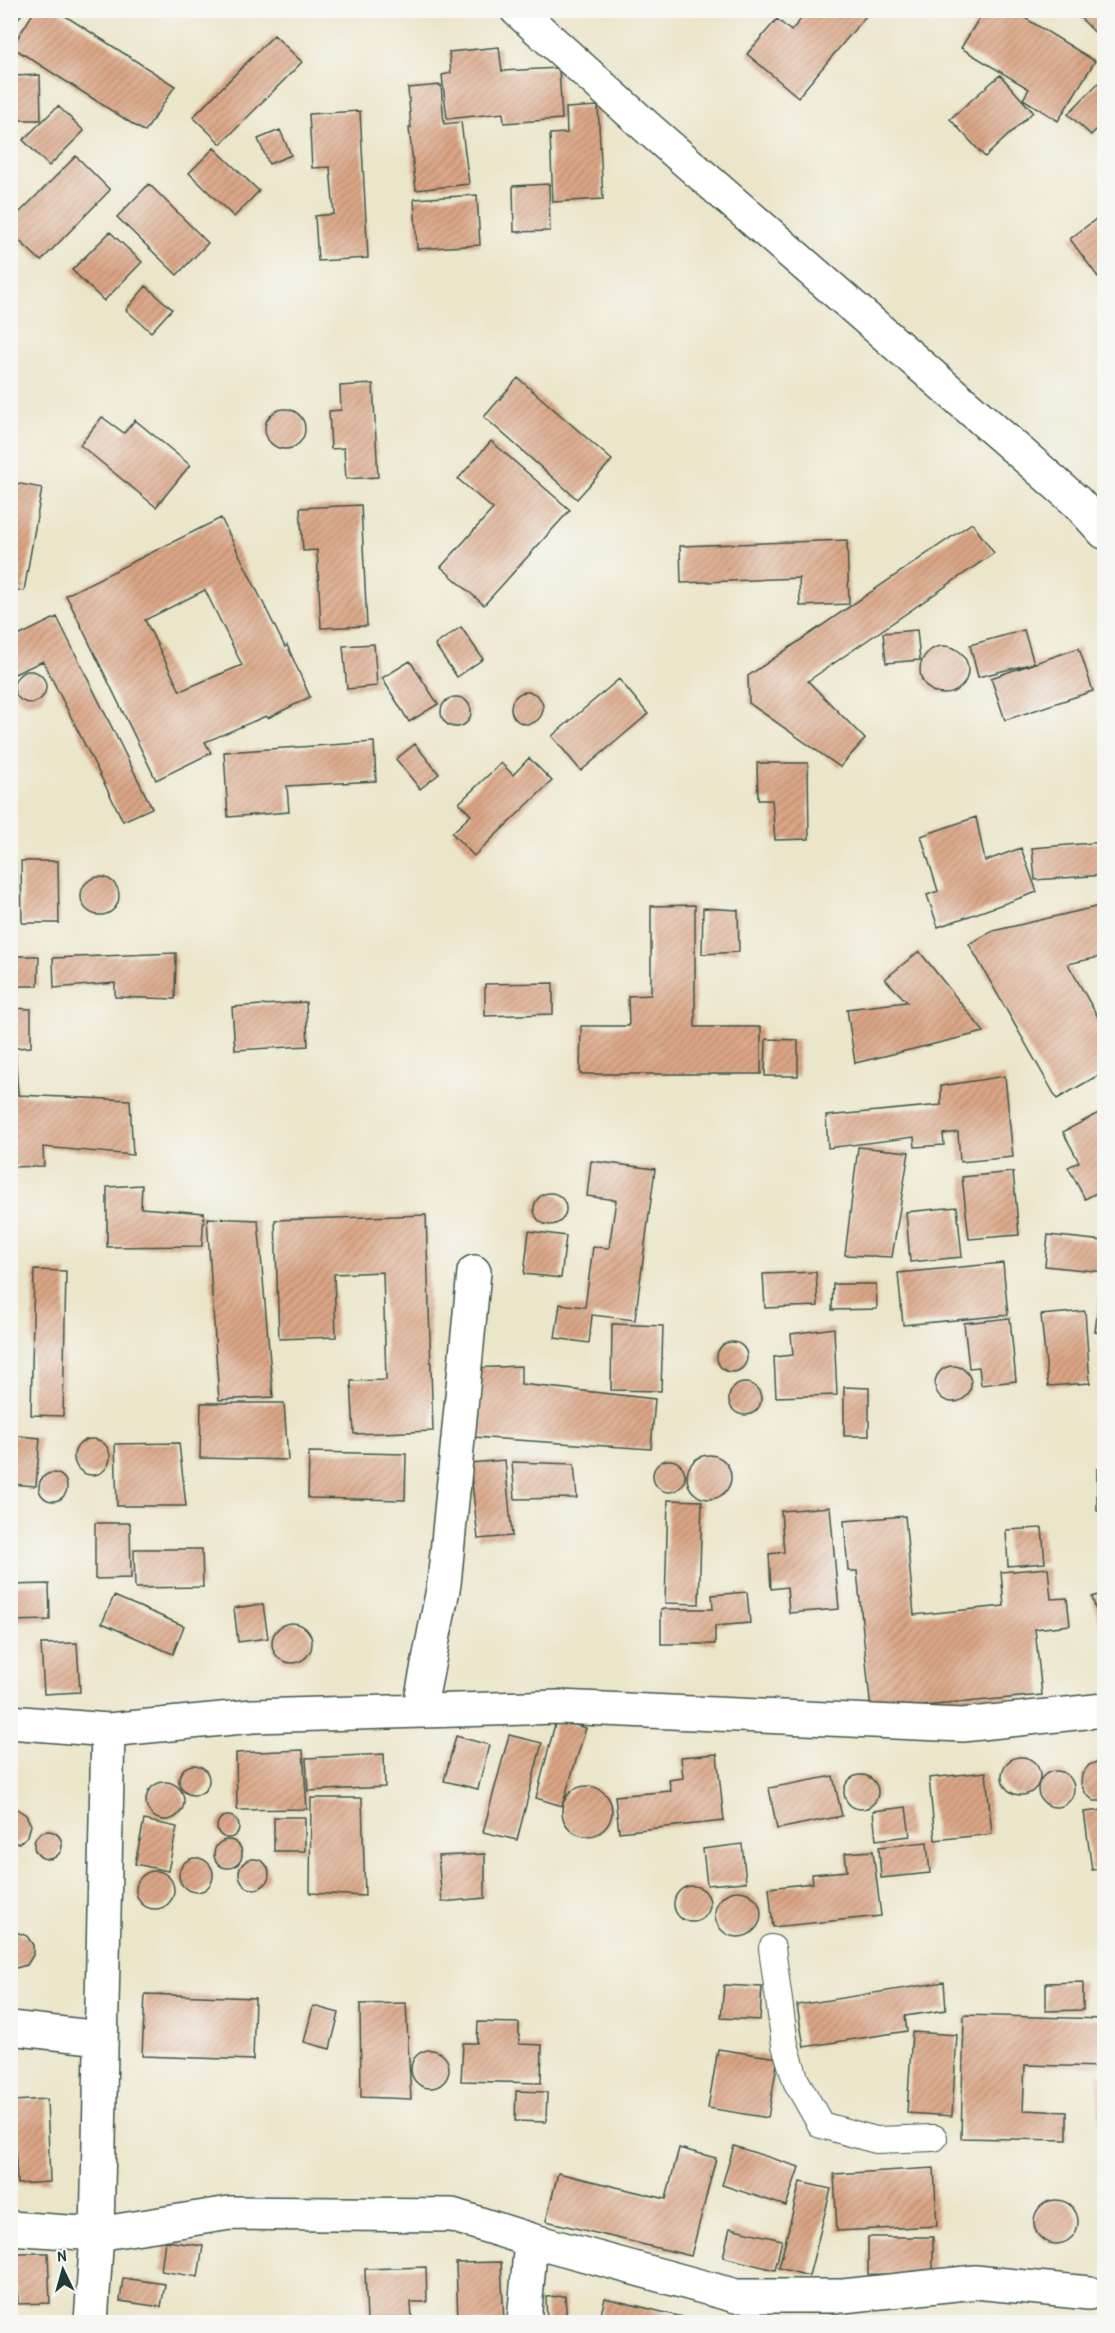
<svg xmlns="http://www.w3.org/2000/svg" width="1115" height="2333" font-family="'Patrick Hand',sans-serif">
<style>
.building{fill:url(#building-hatch);fill-rule:evenodd}
.lines{fill:none;stroke-linecap:round;stroke-linejoin:round}
.service-casing{stroke:#3e564a;stroke-width:28}
.minor-casing{stroke:#3e564a;stroke-width:36}
.service{stroke:#fff;stroke-width:26}
.minor{stroke:#fff;stroke-width:33}
</style>
<defs>
<pattern id="building-hatch" width="6" height="6" patternUnits="userSpaceOnUse" patternTransform="scale(1.5)"><rect width="6" height="6" fill="#dba685"/><path d="M-1 1l2-2M0 6l6-6M5 7l2-2" fill="none" stroke="#b1886e"/></pattern>
</defs>
<rect width="100%" height="100%" fill="#f6f6f2"/>
<filter id="ink" filterUnits="userSpaceOnUse"><feTurbulence type="fractalNoise" baseFrequency=".0167" numOctaves="2"/><feDisplacementMap in="SourceGraphic" scale="12" xChannelSelector="R" yChannelSelector="G"/><feConvolveMatrix kernelMatrix="1 2 1 2 8 2 1 2 1" color-interpolation-filters="sRGB"/></filter>
<filter id="wash" filterUnits="userSpaceOnUse"><feTurbulence type="fractalNoise" baseFrequency=".008" numOctaves="4" result="noise"/><feDisplacementMap in="SourceGraphic" scale="24" xChannelSelector="R" yChannelSelector="G"/><feGaussianBlur stdDeviation="1.35" result="paint"/><feColorMatrix in="noise" values="0 0 0 0 0 0 0 0 0 0 0 0 0 0 0 0 0 1.4 0 .05"/><feComposite in="paint" operator="in"/></filter>
<g filter="url(#wash)">
<rect width="100%" height="100%" fill="#ebe5c9"/>
<g id="blocks">
<!-- building -->
<path class="building" d="M 10,10 L 25,10 L 10,28 Z
M 35,10 L 56,10 L 175,86 L 145,132 L 12,47 Z
M 809,10 L 871,10 L 798,97 L 747,54 L 777,19 L 791,31 Z
M 984,10 L 1012,10 L 1095,61 L 1058,121 L 1023,99 L 1029,89 L 961,48 Z
M 1073,10 L 1104,10 L 1104,42 Z
M 274,35 L 302,62 L 221,144 L 193,117 Z
M 499,47 L 502,71 L 559,68 L 562,119 L 504,123 L 503,113 L 447,119 L 442,75 L 451,73 L 449,52 Z
M 40,75 L 41,120 L 10,120 L 10,76 Z
M 1000,75 L 1033,112 L 985,157 L 950,119 Z
M 1104,77 L 1104,122 L 1091,135 L 1068,114 Z
M 441,85 L 444,124 L 461,122 L 469,184 L 416,190 L 409,128 L 411,128 L 408,88 Z
M 58,106 L 84,131 L 49,166 L 23,140 Z
M 598,106 L 603,199 L 553,202 L 550,134 L 567,133 L 566,108 Z
M 360,111 L 368,258 L 318,261 L 315,216 L 334,214 L 330,167 L 312,168 L 309,114 Z
M 280,130 L 291,155 L 269,164 L 258,139 Z
M 214,148 L 259,191 L 234,217 L 189,173 Z
M 76,156 L 110,190 L 41,261 L 10,232 L 10,222 Z
M 149,184 L 208,243 L 177,275 L 117,217 Z
M 549,184 L 550,231 L 514,232 L 513,186 Z
M 477,195 L 480,245 L 417,249 L 414,199 Z
M 1104,213 L 1104,272 L 1098,277 L 1070,239 Z
M 110,232 L 142,262 L 104,301 L 72,270 Z
M 146,286 L 172,309 L 151,332 L 126,310 Z
M 518,378 L 612,460 L 577,499 L 484,417 Z
M 373,384 L 378,477 L 346,479 L 344,448 L 331,449 L 329,411 L 341,410 L 340,386 Z
M265 429a20 20 0 1 1 40 0a20 20 0 1 1-40 0Z
M 102,417 L 124,433 L 135,420 L 190,465 L 156,507 L 80,445 Z
M 491,441 L 570,510 L 484,605 L 441,567 L 493,509 L 458,479 Z
M 10,482 L 42,488 L 24,591 L 10,589 Z
M 361,505 L 367,626 L 321,628 L 317,550 L 303,551 L 300,508 Z
M 221,518 L 285,647 L 287,645 L 310,697 L 268,718 L 266,716 L 205,742 L 211,753 L 156,780 L 66,595 ZM 205,590 L 242,665 L 180,691 L 145,620 Z
M 972,523 L 994,553 L 808,681 L 865,739 L 840,767 L 749,703 L 748,676 Z
M 847,540 L 849,604 L 800,606 L 799,578 L 681,583 L 680,546 Z
M 57,617 L 152,808 L 123,821 L 43,661 L 10,676 L 10,640 Z
M 461,627 L 483,659 L 457,677 L 435,645 Z
M 917,630 L 920,660 L 886,663 L 883,633 Z
M 1024,630 L 1034,663 L 978,677 L 970,645 Z
M 374,644 L 377,686 L 347,689 L 343,646 Z
M920 670a24 24 0 1 1 48 0a24 24 0 1 1-48 0Z
M 1079,648 L 1093,691 L 1005,720 L 991,678 Z
M 410,661 L 438,704 L 409,722 L 382,678 Z
M14 687a16 16 0 1 1 32 0a16 16 0 1 1-32 0Z
M 619,679 L 648,714 L 581,771 L 552,736 Z
M511 708a16 16 0 1 1 32 0a16 16 0 1 1-32 0Z
M441 712a15 15 0 1 1 30 0a15 15 0 1 1-30 0Z
M 374,742 L 376,781 L 287,786 L 289,812 L 228,817 L 224,752 Z
M 415,744 L 439,774 L 420,789 L 396,759 Z
M 529,758 L 552,781 L 474,856 L 452,833 L 471,815 L 459,803 L 501,763 L 513,775 Z
M 757,763 L 808,763 L 809,839 L 775,840 L 772,800 L 758,800 Z
M 976,817 L 985,861 L 1021,848 L 1037,892 L 938,927 L 927,895 L 938,891 L 921,836 Z
M 1104,842 L 1104,875 L 1035,880 L 1032,848 Z
M 21,861 L 58,861 L 59,923 L 22,923 Z
M 10,863 L 15,864 L 12,913 L 10,913 Z
M81 896a19 19 0 1 1 38 0a19 19 0 1 1-38 0Z
M 695,905 L 695,1027 L 761,1027 L 761,1074 L 580,1074 L 581,1026 L 629,1026 L 628,996 L 651,995 L 651,906 Z
M 1104,905 L 1104,956 L 1068,964 L 1103,1026 L 1104,1025 L 1104,1072 L 1057,1099 L 969,944 L 993,931 Z
M 703,908 L 738,910 L 739,952 L 702,954 Z
M 919,951 L 984,1032 L 855,1063 L 847,1009 L 907,1002 L 885,979 Z
M 176,953 L 175,999 L 115,997 L 115,983 L 54,988 L 53,958 Z
M 10,956 L 39,956 L 38,986 L 10,986 Z
M 553,983 L 553,1014 L 485,1016 L 485,984 Z
M 306,1002 L 308,1046 L 235,1050 L 232,1007 Z
M 10,1008 L 31,1009 L 31,1047 L 15,1048 L 18,1095 L 130,1100 L 133,1155 L 43,1147 L 44,1166 L 10,1167 Z
M 766,1039 L 798,1040 L 798,1076 L 765,1076 Z
M 1005,1076 L 1013,1157 L 960,1162 L 958,1132 L 943,1134 L 944,1145 L 915,1147 L 914,1137 L 828,1148 L 826,1116 L 941,1105 L 941,1086 Z
M 1104,1110 L 1104,1189 L 1085,1199 L 1068,1167 L 1079,1162 L 1063,1132 Z
M 858,1147 L 909,1152 L 892,1257 L 845,1255 Z
M 591,1161 L 655,1169 L 635,1320 L 592,1315 L 589,1343 L 555,1338 L 560,1304 L 585,1307 L 593,1247 L 609,1248 L 616,1200 L 587,1196 Z
M 1013,1172 L 1019,1235 L 969,1239 L 962,1177 Z
M 142,1185 L 141,1208 L 204,1213 L 202,1246 L 107,1247 L 107,1187 Z
M534 1209a16 16 0 1 1 32 0a16 16 0 1 1-32 0Z
M 957,1207 L 962,1257 L 910,1262 L 906,1212 Z
M 426,1215 L 433,1431 L 354,1434 L 351,1381 L 386,1380 L 383,1272 L 334,1274 L 336,1337 L 279,1339 L 275,1220 Z
M 207,1218 L 258,1220 L 273,1397 L 219,1400 Z
M 529,1231 L 566,1236 L 561,1278 L 524,1274 Z
M 1048,1235 L 1104,1241 L 1104,1272 L 1045,1266 Z
M 1003,1263 L 1008,1315 L 903,1325 L 898,1273 Z
M 34,1270 L 66,1271 L 63,1416 L 31,1415 Z
M 816,1272 L 818,1306 L 765,1308 L 763,1274 Z
M 1102,1274 L 1104,1275 L 1104,1333 L 1095,1332 Z
M 833,1284 L 876,1284 L 877,1309 L 832,1310 Z
M 1085,1311 L 1090,1383 L 1048,1386 L 1041,1315 Z
M 1010,1318 L 1016,1381 L 981,1385 L 979,1367 L 969,1368 L 964,1323 Z
M 612,1324 L 663,1326 L 661,1391 L 611,1390 Z
M 834,1328 L 837,1395 L 776,1397 L 774,1357 L 793,1355 L 791,1334 Z
M717 1357a15 15 0 1 1 30 0a15 15 0 1 1-30 0Z
M 521,1366 L 521,1384 L 655,1399 L 651,1449 L 473,1437 L 471,1368 Z
M935 1384a18 18 0 1 1 36 0a18 18 0 1 1-36 0Z
M729 1399a16 16 0 1 1 32 0a16 16 0 1 1-32 0Z
M 844,1387 L 869,1388 L 869,1436 L 844,1436 Z
M 201,1403 L 284,1403 L 288,1460 L 200,1458 Z
M 10,1435 L 40,1438 L 36,1486 L 10,1484 Z
M74 1457a18 18 0 1 1 36 0a18 18 0 1 1-36 0Z
M 179,1443 L 186,1506 L 117,1506 L 115,1444 Z
M 309,1452 L 406,1454 L 405,1500 L 308,1498 Z
M687 1477a22 22 0 1 1 44 0a22 22 0 1 1-44 0Z
M653 1476a16 16 0 1 1 32 0a16 16 0 1 1-32 0Z
M 505,1460 L 512,1536 L 478,1539 L 470,1463 Z
M 512,1462 L 574,1464 L 577,1498 L 515,1499 Z
M 1097,1469 L 1104,1469 L 1104,1511 L 1097,1511 Z
M39 1487a14 14 0 1 1 28 0a14 14 0 1 1-28 0Z
M 668,1500 L 702,1501 L 699,1604 L 665,1603 Z
M 830,1507 L 839,1609 L 789,1613 L 787,1587 L 771,1589 L 769,1554 L 784,1552 L 781,1511 Z
M 905,1516 L 914,1615 L 1004,1606 L 1001,1572 L 1048,1568 L 1051,1599 L 1067,1598 L 1070,1625 L 1035,1629 L 1042,1695 L 871,1711 L 857,1571 L 848,1571 L 844,1521 Z
M 95,1523 L 130,1523 L 131,1578 L 95,1579 Z
M 1042,1528 L 1045,1563 L 1008,1566 L 1006,1530 Z
M 134,1549 L 202,1549 L 203,1587 L 135,1588 Z
M 49,1584 L 50,1620 L 10,1621 L 10,1585 Z
M 747,1592 L 750,1623 L 715,1626 L 715,1644 L 661,1644 L 661,1609 L 713,1609 L 712,1595 Z
M 1104,1593 L 1104,1639 L 1092,1597 Z
M 114,1596 L 184,1626 L 173,1654 L 102,1623 Z
M 263,1604 L 268,1638 L 238,1642 L 234,1608 Z
M272 1643a20 20 0 1 1 40 0a20 20 0 1 1-40 0Z
M 77,1643 L 80,1692 L 44,1694 L 41,1644 Z
M 556,1720 L 586,1728 L 562,1806 L 536,1798 Z
M 509,1735 L 542,1743 L 517,1840 L 483,1832 Z
M 456,1736 L 489,1745 L 478,1789 L 444,1781 Z
M 303,1750 L 307,1809 L 237,1810 L 236,1753 Z
M 384,1754 L 385,1787 L 308,1791 L 306,1758 Z
M 717,1754 L 724,1821 L 619,1832 L 615,1796 L 671,1791 L 669,1780 L 683,1778 L 681,1757 Z
M1002 1776a19 19 0 1 1 38 0a19 19 0 1 1-38 0Z
M 1099,1761 L 1104,1762 L 1104,1801 L 1094,1801 L 1086,1794 L 1081,1784 L 1082,1774 L 1089,1765 Z
M179 1780a15 15 0 1 1 30 0a15 15 0 1 1-30 0Z
M1038 1789a18 18 0 1 1 36 0a18 18 0 1 1-36 0Z
M 986,1772 L 992,1834 L 935,1840 L 929,1778 Z
M844 1792a17 17 0 1 1 34 0a17 17 0 1 1-34 0Z
M 833,1776 L 842,1816 L 777,1829 L 769,1788 Z
M146 1801a19 19 0 1 1 38 0a19 19 0 1 1-38 0Z
M562 1811a25 25 0 1 1 50 0a25 25 0 1 1-50 0Z
M 311,1798 L 362,1798 L 365,1896 L 310,1893 Z
M 906,1807 L 910,1836 L 876,1840 L 873,1811 Z
M 17,1809 L 26,1815 L 31,1825 L 28,1836 L 19,1843 L 10,1843 L 10,1810 Z
M 1104,1810 L 1104,1868 L 1092,1870 L 1084,1812 Z
M217 1827a11 11 0 1 1 22 0a11 11 0 1 1-22 0Z
M 274,1817 L 305,1817 L 305,1851 L 274,1851 Z
M 144,1820 L 177,1827 L 168,1871 L 135,1864 Z
M34 1845a14 14 0 1 1 28 0a14 14 0 1 1-28 0Z
M214 1854a14 14 0 1 1 28 0a14 14 0 1 1-28 0Z
M 927,1842 L 930,1873 L 881,1878 L 879,1847 Z
M 742,1844 L 746,1882 L 707,1885 L 703,1849 Z
M 873,1851 L 881,1916 L 773,1927 L 769,1888 L 813,1883 L 812,1874 L 847,1871 L 845,1853 Z
M 485,1854 L 485,1898 L 442,1902 L 438,1856 Z
M179 1875a17 17 0 1 1 34 0a17 17 0 1 1-34 0Z
M239 1874a15 15 0 1 1 30 0a15 15 0 1 1-30 0Z
M136 1890a19 19 0 1 1 38 0a19 19 0 1 1-38 0Z
M674 1904a18 18 0 1 1 36 0a18 18 0 1 1-36 0Z
M715 1914a23 23 0 1 1 46 0a23 23 0 1 1-46 0Z
M 16,1932 L 27,1936 L 33,1945 L 33,1955 L 27,1965 L 16,1968 L 10,1967 L 10,1934 Z
M 944,1982 L 946,2010 L 905,2016 L 907,2031 L 804,2047 L 797,2005 Z
M 1083,1982 L 1083,2010 L 1046,2011 L 1046,1983 Z
M 724,1985 L 762,1987 L 760,2020 L 721,2018 Z
M 145,1994 L 255,1998 L 253,2060 L 142,2056 Z
M 406,2003 L 411,2099 L 361,2097 L 360,2004 Z
M 313,2006 L 339,2013 L 330,2049 L 304,2042 Z
M 964,2015 L 1104,2019 L 1104,2067 L 1025,2065 L 1023,2110 L 1067,2112 L 1067,2140 L 961,2138 Z
M 478,2022 L 519,2023 L 519,2044 L 542,2045 L 541,2083 L 461,2081 L 463,2043 L 477,2043 Z
M 912,2032 L 957,2035 L 952,2116 L 907,2113 Z
M 718,2049 L 778,2058 L 768,2118 L 708,2108 Z
M411 2069a19 19 0 1 1 38 0a19 19 0 1 1-38 0Z
M 1097,2072 L 1104,2072 L 1104,2124 L 1100,2124 Z
M 516,2091 L 547,2092 L 546,2122 L 515,2121 Z
M 47,2099 L 50,2182 L 17,2184 L 13,2101 Z
M 734,2146 L 799,2167 L 786,2206 L 722,2185 Z
M 679,2148 L 716,2158 L 691,2256 L 546,2221 L 558,2173 L 666,2199 Z
M 934,2168 L 937,2226 L 837,2231 L 834,2174 Z
M 800,2182 L 831,2189 L 809,2276 L 779,2268 Z
M1034 2222a22 22 0 1 1 44 0a22 22 0 1 1-44 0Z
M 730,2228 L 782,2240 L 775,2270 L 723,2257 Z
M 868,2237 L 933,2237 L 933,2275 L 868,2274 Z
M 165,2241 L 203,2246 L 198,2277 L 161,2271 Z
M 10,2253 L 48,2253 L 50,2303 L 18,2304 L 17,2287 L 10,2287 Z
M 501,2262 L 504,2322 L 458,2322 L 456,2263 Z
M 426,2267 L 427,2302 L 411,2302 L 412,2322 L 367,2322 L 365,2269 Z
M 123,2278 L 165,2284 L 161,2307 L 120,2301 Z
M 565,2296 L 567,2322 L 547,2322 L 546,2297 Z
M 605,2298 L 703,2322 L 599,2322 Z"/>
</g>
</g>
<g filter="url(#ink)">
<use href="#blocks" fill-opacity="0" stroke="#3e564a" stroke-width="1.5"/>
<g class="lines">
<!-- service casing -->
<g class="service-casing">
<path id="service" d="M 772,1948 L 785,2045 L 796,2081 L 821,2125 L 876,2140 L 934,2138"/>
</g>
<!-- minor casing -->
<g class="minor-casing">
<path id="minor" d="M 517,10 L 649,129 L 1077,502 L 1104,532
M 419,1711 L 444,1584 L 474,1272
M 10,1722 L 108,1730 L 253,1716 L 559,1707 L 962,1725 L 1104,1710
M 10,2028 L 101,2038
M 10,2228 L 97,2234 L 230,2213 L 452,2215 L 531,2240 L 736,2296 L 843,2296 L 975,2282 L 1089,2293
M 91,2322 L 97,2234 L 108,1730
M 524,2322 L 531,2240"/>
</g>
<!-- service -->
<use href="#service" class="service"/>
<!-- minor -->
<use href="#minor" class="minor"/>
</g>
</g>
<!-- margin -->
<rect width="1115" height="2333" fill="none" stroke="#f6f6f2" stroke-width="36"/>
<!-- north arrow -->
<g transform="translate(63 2270) rotate(355)" stroke="#f6f6f2" stroke-width="4.5" paint-order="stroke">
<path d="M0-4.5L10 22L0 15L-10 22Z" fill="#1f3d34"/>
<text y="-9" font-size="16" font-weight="bold" text-anchor="middle" fill="#1f3d34">N</text>
</g>
</svg>
